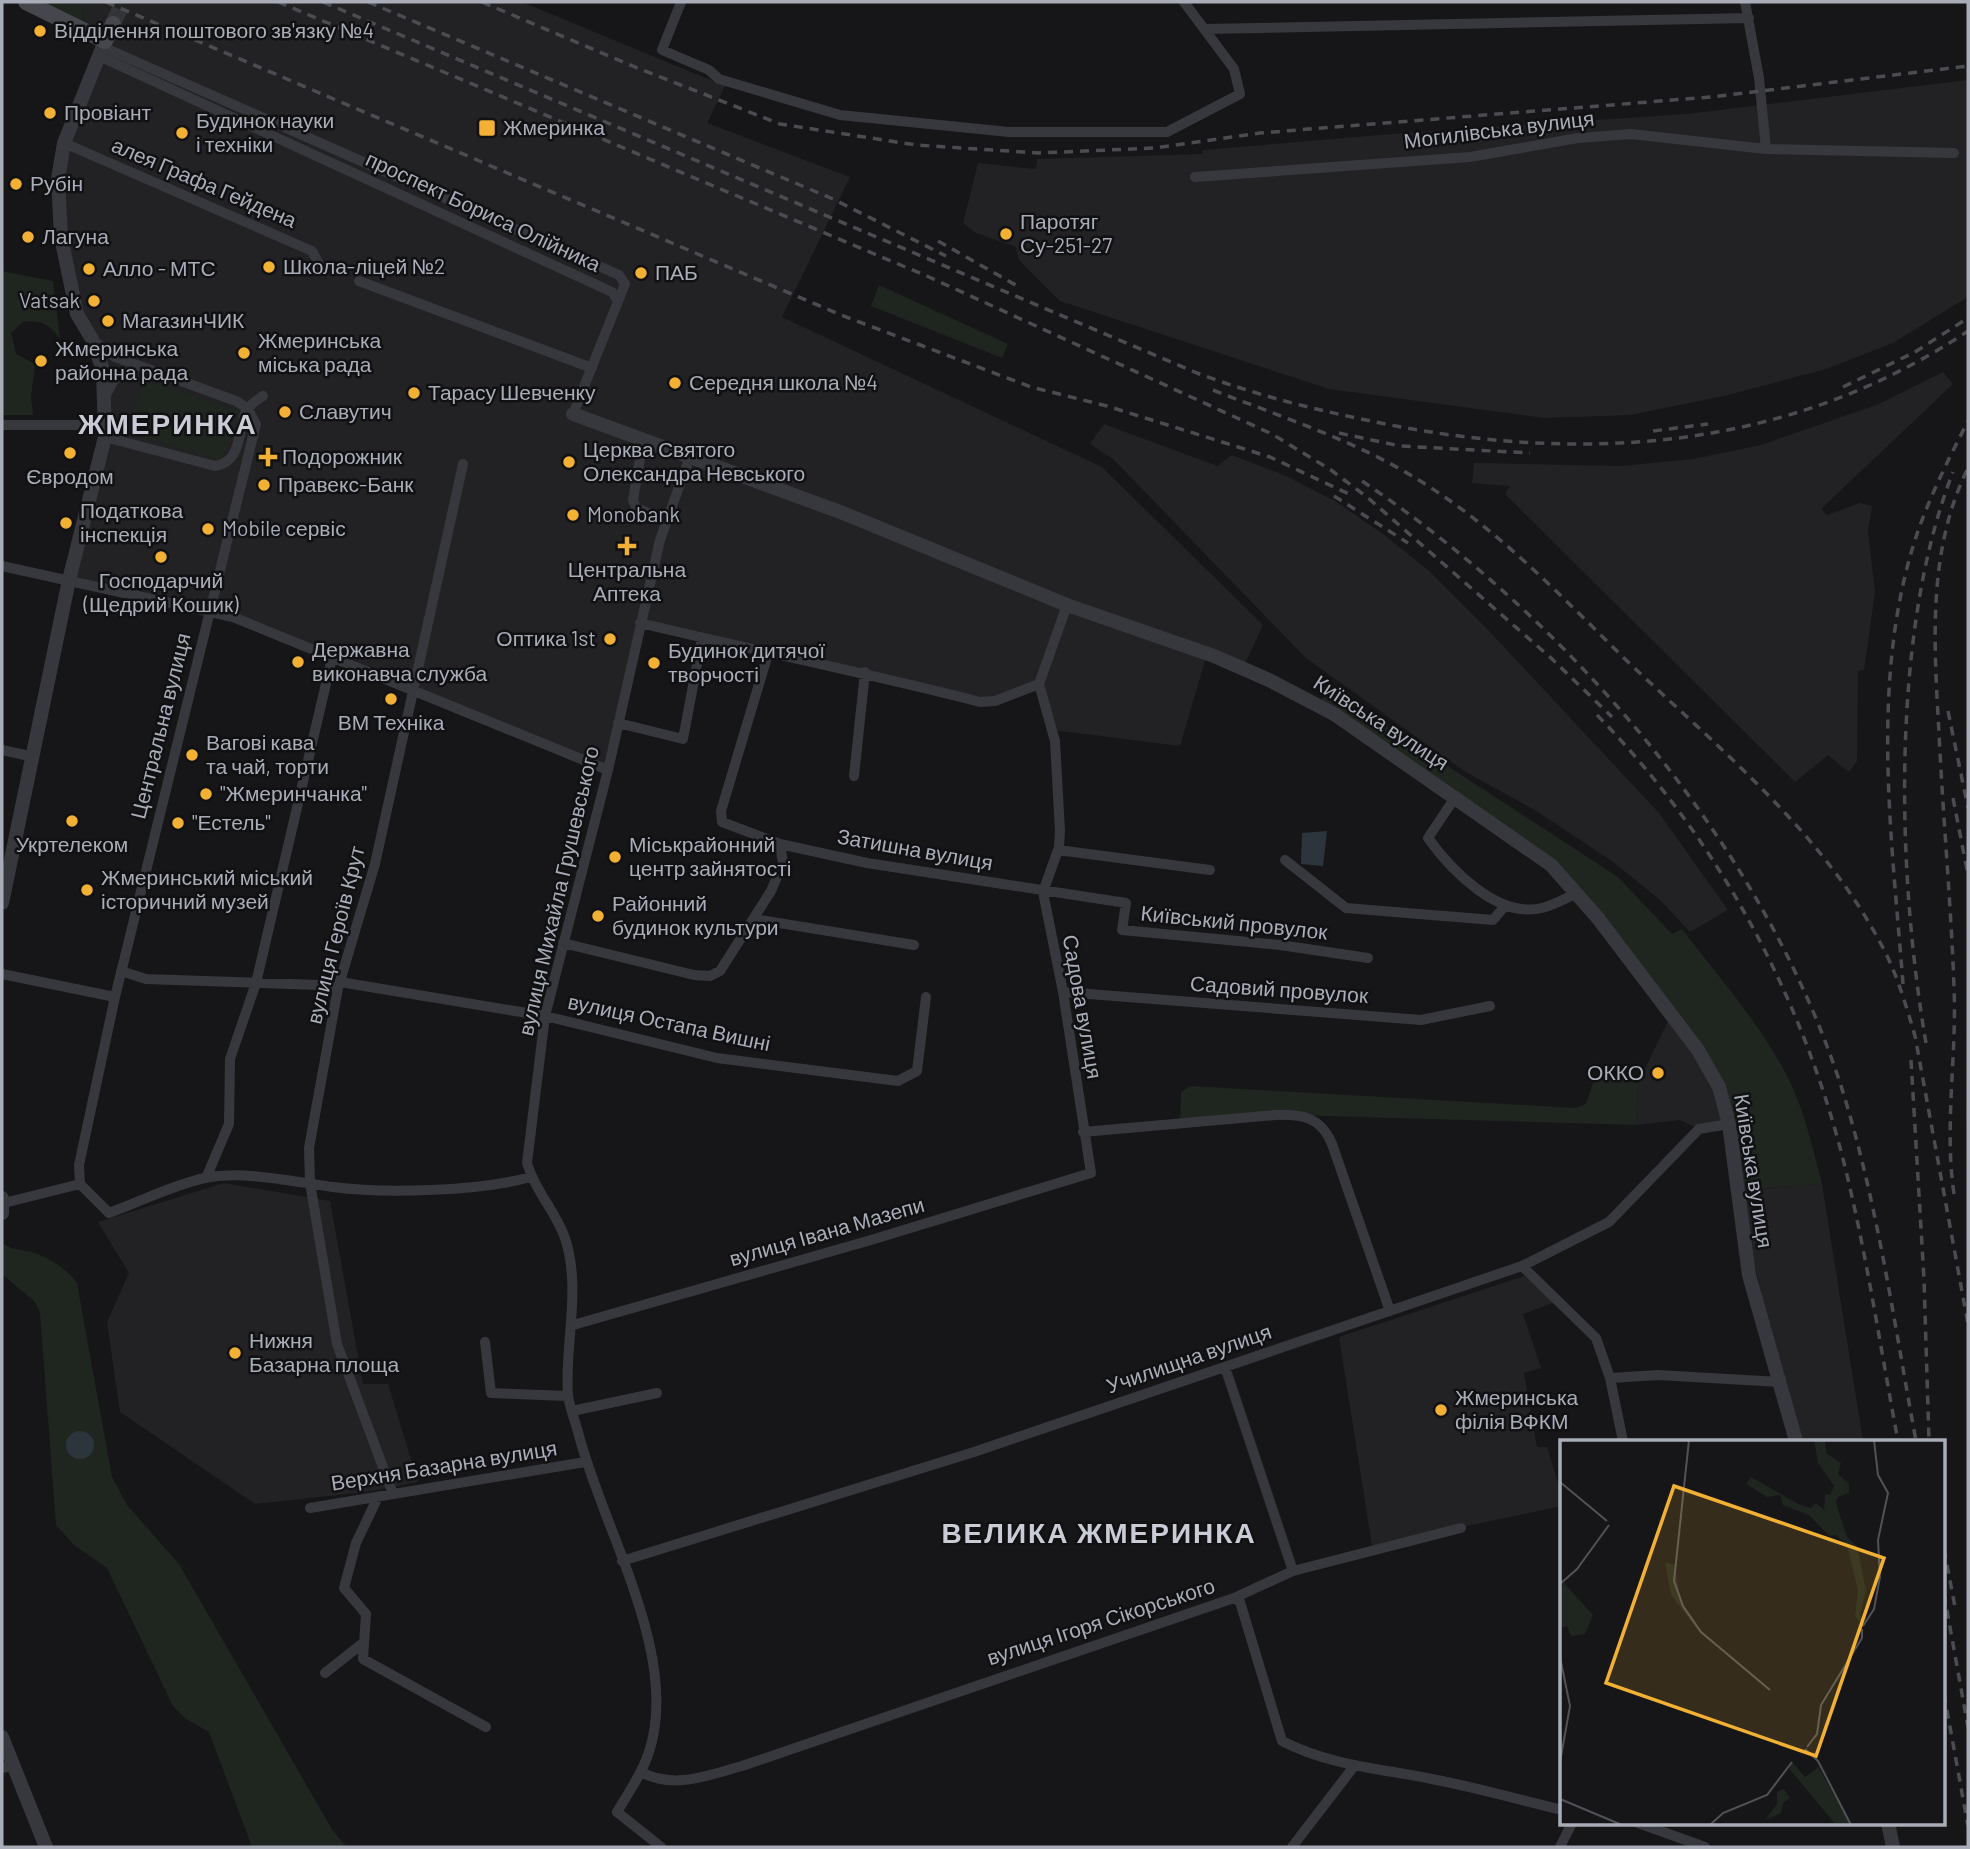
<svg xmlns="http://www.w3.org/2000/svg" width="1970" height="1849" font-family="Barlow,sans-serif">
<style>
.built{fill:#222225}
.green{fill:#1e261f}
.water{fill:#2c353c}
.lines{fill:none;stroke-linecap:round;stroke-linejoin:round}
.secondary-tunnel{stroke:#333438;stroke-width:16;stroke-dasharray:16 8;stroke-linecap:butt}
.minor{stroke:#37383d;stroke-width:10}
.tertiary{stroke:#37383d;stroke-width:14}
.secondary{stroke:#45474d;stroke-width:16}
.rail{stroke:#4a4c52;stroke-width:3.5;stroke-dasharray:9 7;stroke-linecap:butt}
.poi-dot{fill:#f2b134;stroke:#111113;stroke-width:2.5}
.labels{text-anchor:middle;stroke-width:5;stroke-linejoin:round;paint-order:stroke}
.poi-label{font-size:21px;fill:#a8adb8;stroke:#111113;text-anchor:start}
.street-label{font-size:21px;fill:#a8adb8;stroke:#111113}
.district-label{font-size:28px;font-weight:bold;letter-spacing:2px;fill:#c9ccd4;stroke:#111113}
.inset-road{fill:none;stroke:#505258;stroke-width:2}
.view{fill:#f2b134;fill-opacity:0.15;stroke:#f2b134;stroke-width:3.5}
.inset-edge{fill:none;stroke:#a8adb8;stroke-width:3.5}
</style>
<rect width="100%" height="100%" fill="#161618"/>
<!-- built -->
<path class="built" d="M 78,2 L 522,2 L 725,86 L 707,123 L 850,177 L 782,317 L 1102,467 L 1263,625 L 1243,668 L 1207,654 L 1180,746 L 1053,730 L 1038,684 L 996,701 L 640,623 L 608,770 L 233,617 L 69,580 L 89,493 L 105,397 L 77,314 L 58,179 L 105,42 L 84,31 L 82,4 Z
M 1968,80 L 1968,297 L 1893,343 L 1826,369 L 1724,396 L 1630,415 L 1544,418 L 1329,389 L 1060,301 L 1019,260 L 1016,247 L 976,233 L 963,223 L 978,163 L 1036,169 L 1037,159 L 1203,154 L 1203,150 L 1415,132 L 1686,114 Z
M 1943,372 L 1953,384 L 1821,509 L 1827,515 L 1860,503 L 1872,506 L 1868,531 L 1875,592 L 1864,670 L 1858,671 L 1857,761 L 1849,772 L 1828,755 L 1795,782 L 1505,494 L 1510,486 L 1472,483 L 1474,463 L 1621,466 L 1693,459 L 1761,445 L 1879,404 Z
M 1104,424 L 1217,466 L 1232,455 L 1286,476 L 1335,501 L 1383,534 L 1428,570 L 1491,633 L 1659,813 L 1728,910 L 1690,932 L 1661,901 L 1612,861 L 1533,809 L 1464,771 L 1306,658 L 1113,459 L 1090,444 Z
M 1968,946 L 1968,1125 L 1966,1125 Z
M 1671,1015 L 1698,1050 L 1729,1124 L 1699,1129 L 1680,1120 L 1636,1125 L 1638,1083 Z
M 224,1183 L 330,1201 L 363,1384 L 388,1384 L 418,1482 L 366,1492 L 255,1504 L 120,1412 L 107,1322 L 129,1273 L 98,1222 Z
M 1822,1184 L 1863,1441 L 1796,1441 L 1737,1190 Z
M 1524,1276 L 1555,1302 L 1523,1314 L 1541,1368 L 1524,1373 L 1537,1447 L 1547,1447 L 1562,1495 L 1562,1506 L 1372,1546 L 1339,1337 Z"/>
<!-- green -->
<path class="green" d="M 26,2 L 82,4 L 84,31 Z
M 2,271 L 53,281 L 60,339 C 49,324 42,320 23,322 L 11,333 L 16,354 L 35,364 L 31,397 L 33,415 L 2,415 Z
M 879,285 L 1008,344 L 1002,358 L 871,306 Z
M 143,380 L 238,410 L 222,461 L 127,432 Z
M 1328,688 L 1618,877 L 1672,934 L 1682,929 C 1717,975 1758,1021 1785,1072 C 1804,1107 1812,1146 1822,1184 L 1737,1190 L 1719,1087 L 1562,876 L 1319,704 Z
M 1602,1076 L 1638,1083 L 1636,1125 L 1289,1115 L 1180,1124 L 1181,1092 L 1190,1086 L 1576,1108 L 1586,1104 L 1594,1080 Z
M 2,1243 C 13,1251 22,1249 35,1253 C 51,1259 67,1269 77,1283 L 112,1477 L 127,1505 L 179,1564 L 333,1831 L 347,1847 L 252,1847 L 209,1732 L 186,1719 L 173,1706 L 107,1568 L 74,1545 L 56,1525 L 40,1313 L 35,1302 L 2,1274 Z"/>
<!-- water -->
<path class="water" d="M 1327,831 L 1323,866 L 1301,864 L 1302,833 Z
M66 1445a14 14 0 1 1 28 0a14 14 0 1 1-28 0Z"/>
<g class="lines">
<!-- secondary-tunnel -->
<path class="secondary-tunnel" d="M 113,24 L 123,2"/>
<!-- minor -->
<path class="minor" d="M 681,2 L 662,50 L 709,70 L 719,79 L 840,115 L 1009,132 L 1167,132 L 1240,94 L 1234,69 L 1184,2
M 1745,2 L 1759,78 L 1766,149
M 1204,29 L 1749,18
M 103,47 L 619,275 L 625,284 L 573,414
M 99,56 L 612,292 L 618,301
M 64,143 L 312,251 L 320,266
M 1195,177 L 1470,157 L 1578,138 L 1631,134 L 1766,149 L 1954,153
M 359,281 L 592,368
M 94,341 L 115,357 L 236,401 L 247,408 L 256,424 L 115,997 L 79,1165 L 80,1184 L 109,1213 C 140,1202 172,1185 205,1178 C 244,1170 294,1182 333,1187 C 386,1194 480,1191 531,1177
M 105,397 L 114,380 L 136,365
M 2,425 L 105,425
M 105,437 L 215,466 C 242,462 237,433 246,411 C 249,405 257,400 263,396
M 643,441 L 633,500 L 636,508 L 666,520
M 2,566 L 233,617 L 608,770
M 640,623 C 753,650 867,673 980,702 L 995,701 L 1039,684
M 618,723 L 683,739 L 702,638
M 2,750 L 34,757
M 854,776 L 865,672
M 1456,796 L 1428,838 C 1451,870 1498,919 1542,908 C 1554,905 1566,898 1577,893
M 780,844 L 867,863 L 1126,903 L 1122,930 L 1280,945 L 1368,958
M 1058,850 L 1210,870
M 1285,860 L 1346,908 L 1493,920 L 1505,906
M 754,919 L 914,945
M 563,943 L 694,975 L 710,976 L 720,971 L 771,891 L 783,863 L 780,844 L 722,822 L 721,811 L 768,654
M 121,971 L 146,979 L 318,985 L 338,988
M 2,974 L 115,997
M 340,982 L 545,1016 L 717,1058 L 898,1081 L 917,1071 L 926,997
M 1063,992 L 1421,1020 L 1490,1006
M 1083,1132 L 1275,1115 C 1302,1114 1321,1117 1332,1144 L 1390,1311
M 206,1178 L 229,1124 L 230,1059 L 256,983 L 332,658
M 4,1206 L 4,1203 L 80,1184
M 1522,1266 L 1596,1338 L 1610,1378 L 1623,1441
M 573,1325 L 871,1240 L 1091,1173 L 1063,992 L 1043,892 L 1059,847 L 1060,831 L 1055,741 L 1039,684 L 1067,605
M 485,1342 L 491,1393 L 568,1396
M 1225,1367 L 1293,1571 L 1234,1598
M 1610,1378 L 1658,1375 L 1780,1382
M 572,1411 L 657,1393
M 393,1494 L 337,1344 L 310,1183 L 309,1148 L 338,988 L 375,864 L 463,464
M 378,1497 L 356,1543 L 344,1588 L 366,1614 L 363,1659 L 486,1727
M 310,1508 L 585,1462
M 622,1561 L 974,1452 L 1522,1266 L 1609,1222 L 1699,1129 L 1729,1124
M 1293,1571 L 1461,1528
M 325,1673 L 363,1643
M 2,1768 L 13,1766
M 641,1772 C 674,1790 708,1775 742,1766 L 1234,1598 L 1240,1602 L 1282,1741 C 1330,1766 1385,1769 1437,1780 C 1479,1788 1520,1800 1562,1810
M 1638,1823 L 1705,1847
M 661,1847 L 617,1812 C 628,1793 642,1774 649,1752 C 681,1655 602,1528 578,1432 C 575,1421 570,1408 568,1396 C 564,1345 582,1290 565,1238 C 556,1212 535,1191 527,1163 L 545,1016 L 608,770 L 660,540 L 689,459
M 1292,1847 L 1355,1765
M 1560,1847 L 1572,1823"/>
<!-- tertiary -->
<path class="tertiary" d="M 573,414 L 843,513 L 1067,605 L 1214,656 L 1269,680 L 1334,714 L 1551,865 L 1597,917 L 1698,1050 L 1719,1087 L 1729,1124 L 1749,1275 L 1796,1441
M 2,903 L 69,580 L 105,437 L 103,370 L 92,339 L 77,314 L 61,237 L 58,179 L 64,143 L 105,41
M 2,1198 L 2,1213
M 2,1737 L 46,1847
M 1888,1823 L 1893,1847"/>
<!-- secondary -->
<path class="secondary" d="M 26,2 L 105,41 L 113,24"/>
<!-- rail -->
<path class="rail" d="M 106,2 L 841,315 L 1031,387 L 1107,406 L 1270,457 L 1351,495
M 278,2 L 929,277 L 1272,434 L 1331,470 L 1367,497 L 1551,658 L 1612,717
M 323,2 L 1197,373 C 1253,394 1308,408 1366,420 C 1576,465 1785,453 1968,331
M 368,2 L 833,199 L 946,256
M 482,2 L 635,67 L 780,124 L 916,145 L 1038,153 L 1155,148 L 1260,133 L 1711,97 L 1968,66
M 938,241 L 1021,288
M 1843,387 L 1915,352 L 1968,318
M 1213,390 C 1281,417 1354,440 1417,479 C 1496,527 1560,595 1625,659 C 1717,747 1822,831 1882,946 C 1897,974 1906,1005 1915,1036 L 1968,1324
M 1653,431 L 1708,424
M 1339,433 L 1400,446 L 1530,453
M 1362,481 C 1574,623 1772,856 1846,1102 C 1879,1213 1895,1328 1916,1441
M 1334,496 L 1408,543
M 1948,711 L 1968,808
M 1597,715 C 1716,837 1799,990 1842,1155 C 1866,1249 1880,1346 1898,1441
M 1953,798 L 1968,875
M 1903,984 C 1892,839 1870,685 1914,543 C 1927,502 1948,460 1968,421
M 1926,1043 C 1897,875 1890,633 1953,472
M 1911,1060 L 1924,1279 L 1929,1441
M 1954,1194 C 1944,1126 1957,1056 1954,987 C 1951,903 1943,818 1939,733 C 1934,644 1927,551 1968,468
M 1944,1549 L 1955,1607
M 1944,1594 L 1968,1727
M 1944,1694 L 1968,1826"/>
</g>
<!-- markers -->
<g class="poi-dot">
<circle cx="40" cy="31" r="7"/>
<circle cx="50" cy="113" r="7"/>
<rect x="478" y="119" width="18" height="18" rx="3.5"/>
<circle cx="182" cy="133" r="7"/>
<circle cx="16" cy="184" r="7"/>
<circle cx="1006" cy="234" r="7"/>
<circle cx="28" cy="237" r="7"/>
<circle cx="269" cy="267" r="7"/>
<circle cx="89" cy="269" r="7"/>
<circle cx="641" cy="273" r="7"/>
<circle cx="94" cy="301" r="7"/>
<circle cx="108" cy="321" r="7"/>
<circle cx="244" cy="353" r="7"/>
<circle cx="41" cy="361" r="7"/>
<circle cx="675" cy="383" r="7"/>
<circle cx="414" cy="393" r="7"/>
<circle cx="285" cy="412" r="7"/>
<circle cx="70" cy="453" r="7"/>
<path d="M264.5 446.5h7v7h7v7h-7v7h-7v-7h-7v-7h7z"/>
<circle cx="569" cy="462" r="7"/>
<circle cx="264" cy="485" r="7"/>
<circle cx="573" cy="515" r="7"/>
<circle cx="66" cy="523" r="7"/>
<circle cx="208" cy="529" r="7"/>
<path d="M623.5 535.5h7v7h7v7h-7v7h-7v-7h-7v-7h7z"/>
<circle cx="161" cy="557" r="7"/>
<circle cx="610" cy="639" r="7"/>
<circle cx="298" cy="662" r="7"/>
<circle cx="654" cy="663" r="7"/>
<circle cx="391" cy="699" r="7"/>
<circle cx="192" cy="755" r="7"/>
<circle cx="206" cy="794" r="7"/>
<circle cx="72" cy="821" r="7"/>
<circle cx="178" cy="823" r="7"/>
<circle cx="615" cy="857" r="7"/>
<circle cx="87" cy="890" r="7"/>
<circle cx="598" cy="916" r="7"/>
<circle cx="1658" cy="1073" r="7"/>
<circle cx="235" cy="1353" r="7"/>
<circle cx="1441" cy="1410" r="7"/>
</g>
<g class="labels">
<!-- poi labels -->
<g class="poi-label">
<text x="54" y="38">Відділення поштового зв'язку №4</text>
<text x="64" y="120">Провіант</text>
<text x="196" y="128">Будинок науки<tspan x="196" dy="24">і техніки</tspan></text>
<text x="503" y="135">Жмеринка</text>
<text x="30" y="191">Рубін</text>
<text x="1020" y="229">Паротяг<tspan x="1020" dy="24">Су-251-27</tspan></text>
<text x="42" y="244">Лагуна</text>
<text x="283" y="274">Школа-ліцей №2</text>
<text x="103" y="276">Алло - МТС</text>
<text x="655" y="280">ПАБ</text>
<text x="80" y="308" text-anchor="end">Vatsak</text>
<text x="122" y="328">МагазинЧИК</text>
<text x="258" y="348">Жмеринська<tspan x="258" dy="24">міська рада</tspan></text>
<text x="55" y="356">Жмеринська<tspan x="55" dy="24">районна рада</tspan></text>
<text x="689" y="390">Середня школа №4</text>
<text x="428" y="400">Тарасу Шевченку</text>
<text x="299" y="419">Славутич</text>
<text x="583" y="457">Церква Святого<tspan x="583" dy="24">Олександра Невського</tspan></text>
<text x="282" y="464">Подорожник</text>
<text x="70" y="484" text-anchor="middle">Євродом</text>
<text x="278" y="492">Правекс-Банк</text>
<text x="80" y="518">Податкова<tspan x="80" dy="24">інспекція</tspan></text>
<text x="587" y="522">Monobank</text>
<text x="222" y="536">Mobile сервіс</text>
<text x="627" y="577" text-anchor="middle">Центральна<tspan x="627" dy="24">Аптека</tspan></text>
<text x="161" y="588" text-anchor="middle">Господарчий<tspan x="161" dy="24">(Щедрий Кошик)</tspan></text>
<text x="596" y="646" text-anchor="end">Оптика 1st</text>
<text x="312" y="657">Державна<tspan x="312" dy="24">виконавча служба</tspan></text>
<text x="668" y="658">Будинок дитячої<tspan x="668" dy="24">творчості</tspan></text>
<text x="391" y="730" text-anchor="middle">ВМ Техніка</text>
<text x="206" y="750">Вагові кава<tspan x="206" dy="24">та чай, торти</tspan></text>
<text x="220" y="801">"Жмеринчанка"</text>
<text x="192" y="830">"Естель"</text>
<text x="72" y="852" text-anchor="middle">Укртелеком</text>
<text x="629" y="852">Міськрайонний<tspan x="629" dy="24">центр зайнятості</tspan></text>
<text x="101" y="885">Жмеринський міський<tspan x="101" dy="24">історичний музей</tspan></text>
<text x="612" y="911">Районний<tspan x="612" dy="24">будинок культури</tspan></text>
<text x="1644" y="1080" text-anchor="end">ОККО</text>
<text x="249" y="1348">Нижня<tspan x="249" dy="24">Базарна площа</tspan></text>
<text x="1455" y="1405">Жмеринська<tspan x="1455" dy="24">філія ВФКМ</tspan></text>
</g>
<!-- street labels -->
<g class="street-label">
<text transform="translate(1499 130) rotate(-7)" y="7">Могилівська вулиця</text>
<text transform="translate(204 183) rotate(23)" y="7">алея Графа Гейдена</text>
<text transform="translate(483 212) rotate(25)" y="7">проспект Бориса Олійника</text>
<text transform="translate(1381 723) rotate(33)" y="7">Київська вулиця</text>
<text transform="translate(161 726) rotate(-76)" y="7">Центральна вулиця</text>
<text transform="translate(915 850) rotate(10)" y="7">Затишна вулиця</text>
<text transform="translate(559 891) rotate(-77)" y="7">вулиця Михайла Грушевського</text>
<text transform="translate(1234 923) rotate(6)" y="7">Київський провулок</text>
<text transform="translate(336 935) rotate(-76)" y="7">вулиця Героїв Крут</text>
<text transform="translate(1279 990) rotate(4)" y="7">Садовий провулок</text>
<text transform="translate(1082 1007) rotate(80)" y="7">Садова вулиця</text>
<text transform="translate(669 1023) rotate(12)" y="7">вулиця Остапа Вишні</text>
<text transform="translate(1753 1171) rotate(81)" y="7">Київська вулиця</text>
<text transform="translate(827 1232) rotate(-16)" y="7">вулиця Івана Мазепи</text>
<text transform="translate(1189 1359) rotate(-19)" y="7">Училищна вулиця</text>
<text transform="translate(444 1466) rotate(-9)" y="7">Верхня Базарна вулиця</text>
<text transform="translate(1101 1622) rotate(-18)" y="7">вулиця Ігоря Сікорського</text>
</g>
<!-- district labels -->
<g class="district-label">
<text x="168" y="434">ЖМЕРИНКА</text>
<text x="1099" y="1543">ВЕЛИКА ЖМЕРИНКА</text>
</g>
</g>
<!-- overview -->
<g transform="translate(1560 1440)">
<rect width="385" height="385" fill="#161618"/>
<path d="M 254,0 L 265,0 L 266,13 L 281,23 L 278,34 L 289,44 L 289,53 L 278,57 L 276,63 L 287,97 L 297,106 L 306,151 L 300,175 L 303,185 L 295,176 L 298,151 L 287,105 L 276,95 L 269,96 L 249,75 L 223,65 L 220,55 L 207,57 L 186,44 L 191,37 L 240,65 L 251,68 L 256,63 L 264,70 L 265,54 L 270,55 L 274,46 L 258,23 ZM 105,122 L 115,125 L 120,159 L 140,193 L 111,155 ZM 4,143 L 33,175 L 25,194 L 11,196 L 7,186 L 0,188 L 0,145 ZM 248,309 L 291,385 L 276,385 L 228,327 L 232,322 L 245,337 L 255,330 L 258,327 ZM 224,349 L 230,358 L 223,363 L 221,373 L 205,380 L 217,364 L 217,352 Z" fill="#1e261f"/>
<path class="inset-road" d="M 129,0 L 114,141 L 123,166 L 141,192 L 210,250M 0,42 L 47,81M 0,144 L 17,129 L 49,85M 303,186 L 314,169 L 320,137 L 318,100 L 328,53 L 318,35 L 314,0M 0,217 L 10,266 L 0,322M 247,307 L 257,294 L 261,265 L 302,198 L 302,189M 245,309 L 258,321 L 291,385M 0,359 L 62,385M 150,385 L 163,373 L 207,355 L 232,322"/>
<path class="view" d="M 114,46 L 324,118 L 256,316 L 46,243 Z"/>
<rect width="385" height="385" class="inset-edge"/>
</g>
<!-- border -->
<rect width="1970" height="1849" fill="none" stroke="#a8adb8" stroke-width="7"/>
</svg>
